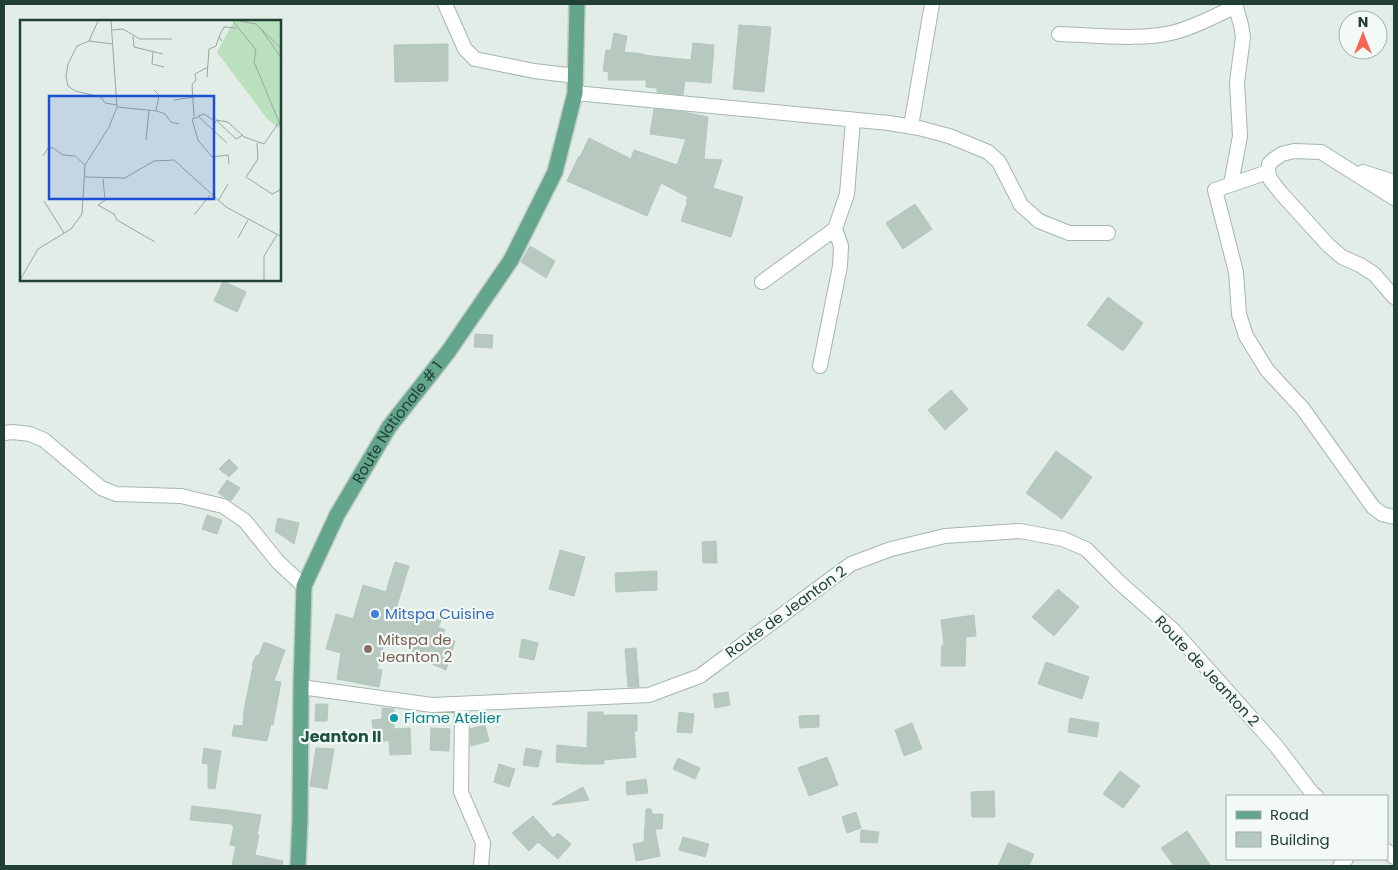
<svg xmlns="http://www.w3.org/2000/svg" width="1398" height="870" font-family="Poppins,sans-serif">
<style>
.building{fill:#b7c8bf;stroke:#b4c7bd}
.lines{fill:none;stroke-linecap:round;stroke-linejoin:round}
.street-casing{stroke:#a4b6ad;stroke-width:16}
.primary-casing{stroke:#c1cac6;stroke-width:18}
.street{stroke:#fff;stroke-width:14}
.primary{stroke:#64a68b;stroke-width:15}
.shop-dot{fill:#3f7fe0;stroke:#f3f9f5;stroke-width:2}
.education-dot{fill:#8d6e63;stroke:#f3f9f5;stroke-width:2}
.culture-dot{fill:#0f9aa8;stroke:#f3f9f5;stroke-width:2}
.labels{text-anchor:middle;stroke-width:4.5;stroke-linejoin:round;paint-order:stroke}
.street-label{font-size:15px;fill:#214033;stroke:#f3f9f5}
.shop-label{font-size:15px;fill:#366cbe;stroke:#f3f9f5;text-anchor:start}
.education-label{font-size:15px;fill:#785e54;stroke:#f3f9f5;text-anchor:start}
.culture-label{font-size:15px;fill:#0d838f;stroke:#f3f9f5;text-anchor:start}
.neighbourhood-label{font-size:16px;font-weight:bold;fill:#1b533d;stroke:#f3f9f5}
.inset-road{fill:none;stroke:#95a89f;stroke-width:1}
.view{fill:#1d4ed8;fill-opacity:0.15;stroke:#1d4ed8;stroke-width:2.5}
.inset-edge{fill:none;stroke:#214033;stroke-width:2.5}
</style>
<rect width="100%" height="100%" fill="#e2ede7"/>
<!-- building -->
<path class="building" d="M 739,25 L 771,27 L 764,92 L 733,89 Z
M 614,33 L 627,36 L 624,52 L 643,54 L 643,55 L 691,60 L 693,43 L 714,45 L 711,83 L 685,81 L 683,95 L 657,92 L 657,88 L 646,87 L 646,80 L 608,80 L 609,72 L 603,71 L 606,50 L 611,50 Z
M 448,44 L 448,81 L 395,82 L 394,45 Z
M 654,109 L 684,112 L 708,117 L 704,159 L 722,160 L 713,188 L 743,197 L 731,237 L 681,221 L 687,203 L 686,202 L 688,197 L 661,183 L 647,216 L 567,181 L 579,156 L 580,157 L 589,138 L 631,159 L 634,150 L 677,165 L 686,139 L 650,134 Z
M 915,204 L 932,229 L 903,249 L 886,223 Z
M 530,246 L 555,261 L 546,278 L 521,262 Z
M 223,281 L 246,292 L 237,312 L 214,301 Z
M 1108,297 L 1143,323 L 1123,351 L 1087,325 Z
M 475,334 L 493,335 L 492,348 L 474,347 Z
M 951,390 L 968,409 L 945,430 L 928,410 Z
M 1056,451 L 1092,477 L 1062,519 L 1026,493 Z
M 229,459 L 238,468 L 229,477 L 219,469 Z
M 227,480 L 240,488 L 231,501 L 218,493 Z
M 207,515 L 222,520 L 217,534 L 202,529 Z
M 278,518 L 299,523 L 294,544 L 275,531 Z
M 716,541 L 717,563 L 703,563 L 702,542 Z
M 560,550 L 585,557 L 574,596 L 549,589 Z
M 395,562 L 409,566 L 396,609 L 422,617 L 424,614 L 441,621 L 438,627 L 445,630 L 442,637 L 455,641 L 446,670 L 410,655 L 413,648 L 386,637 L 377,669 L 382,670 L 379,687 L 337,679 L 341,653 L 326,649 L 336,614 L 353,619 L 363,585 L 386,592 Z
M 657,571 L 657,590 L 616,592 L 615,573 Z
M 1058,589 L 1079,607 L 1054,636 L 1032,617 Z
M 974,615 L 976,636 L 966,637 L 965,666 L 941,666 L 942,645 L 944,645 L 941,620 Z
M 522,639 L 538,643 L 534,660 L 519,657 Z
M 264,642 L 285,650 L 274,681 L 281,682 L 273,725 L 271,724 L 267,741 L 232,736 L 234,725 L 243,726 L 244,710 L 253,666 L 252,665 L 256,656 L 259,655 Z
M 636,648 L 639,687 L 628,687 L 625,649 Z
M 1046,662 L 1089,677 L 1082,699 L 1038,684 Z
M 728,692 L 730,705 L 715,708 L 713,694 Z
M 316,704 L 328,704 L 327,721 L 315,721 Z
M 382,708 L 394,709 L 394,729 L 410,728 L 411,754 L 390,755 L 389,741 L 374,741 L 372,720 L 382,719 Z
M 588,712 L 603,712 L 603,715 L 637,715 L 637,731 L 634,731 L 636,757 L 604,760 L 604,764 L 582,764 L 556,762 L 557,745 L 587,748 Z
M 679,712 L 694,714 L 692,733 L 677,732 Z
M 819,715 L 819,727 L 800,728 L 799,716 Z
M 1070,718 L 1099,723 L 1097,737 L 1068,732 Z
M 912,723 L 922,749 L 904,756 L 895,730 Z
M 485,725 L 489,741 L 471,746 L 470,729 Z
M 431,728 L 450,729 L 449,751 L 430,750 Z
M 204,748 L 221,751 L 215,789 L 208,788 L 208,764 L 202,763 Z
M 316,748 L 334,749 L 327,789 L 310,786 Z
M 526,748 L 542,751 L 538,767 L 523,765 Z
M 827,757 L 838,785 L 809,796 L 798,768 Z
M 678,758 L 700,768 L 695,779 L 673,769 Z
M 499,764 L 515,769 L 509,787 L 494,782 Z
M 1120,771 L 1140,786 L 1123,808 L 1103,794 Z
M 646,779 L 648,793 L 627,795 L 626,782 Z
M 583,787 L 589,800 L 553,805 L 552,804 Z
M 994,791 L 995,817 L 972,817 L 971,792 Z
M 192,806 L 226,810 L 261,815 L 257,835 L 259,835 L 255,855 L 283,861 L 282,866 L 232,866 L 236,846 L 230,845 L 234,826 L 232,826 L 232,824 L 190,820 Z
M 646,809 L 651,809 L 652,814 L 663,814 L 662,829 L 655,829 L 660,856 L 636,861 L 633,844 L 644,842 Z
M 856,812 L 861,828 L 847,833 L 842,817 Z
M 533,816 L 553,838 L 558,833 L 571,844 L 558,859 L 538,842 L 529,851 L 512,833 Z
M 861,830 L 879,832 L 877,843 L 860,842 Z
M 1187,831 L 1211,866 L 1174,866 L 1161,848 Z
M 683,837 L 709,844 L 705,857 L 679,850 Z
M 1008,843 L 1034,854 L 1029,866 L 998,866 Z"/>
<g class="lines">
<!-- street casing -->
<g class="street-casing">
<path id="street" d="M 445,4 L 465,49 L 475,59 L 534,71 L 576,76
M 1059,34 C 1094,35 1142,41 1175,32 C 1195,27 1217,15 1236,6
M 575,93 L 889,123 L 919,128 L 949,136 L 988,152 L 999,162 L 1021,205 L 1039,221 L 1069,233 L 1108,233
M 911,126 L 932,4
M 1268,172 L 1215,190 L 1236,272 L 1239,314 L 1246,336 L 1267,370 L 1303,409 L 1373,507 L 1382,514 L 1394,517
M 1363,172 L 1394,182
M 1231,184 L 1240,136 L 1237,82 L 1243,37 L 1241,25 L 1235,4
M 1394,198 L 1321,152 L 1294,151 L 1282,154 L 1273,160 L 1269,164 L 1268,172 L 1270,179 L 1281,193 L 1328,245 L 1342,257 L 1360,265 L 1374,274 L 1394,297
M 762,282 L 835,229
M 820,366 L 840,266 L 841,246 L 835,229 L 847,194 L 853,120
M 4,433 L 13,432 L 30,434 L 44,440 L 101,488 L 116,494 L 181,496 L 223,506 L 245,521 L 278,562 L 304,586
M 301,687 L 432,705 L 649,695 L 700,676 L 851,564 L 891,549 L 945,536 L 1020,531 L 1063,539 L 1086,549 L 1119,582 L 1173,630 L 1277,747 L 1312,793 L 1316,796
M 462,704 L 461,792 L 483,843 L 481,866
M 1387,851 L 1394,857
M 1340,866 L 1346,859"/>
</g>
<!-- primary casing -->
<g class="primary-casing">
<g id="primary">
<path id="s1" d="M 298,866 L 300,819 L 301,687 L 304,586 L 337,515 L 389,427 L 448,352 L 511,260 L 555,172 L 575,93 L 577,4"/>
</g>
</g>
<!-- street -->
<use href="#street" class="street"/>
<!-- primary -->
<use href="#primary" class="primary"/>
</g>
<!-- markers -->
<circle class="shop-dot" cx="375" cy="614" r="5"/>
<circle class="education-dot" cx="368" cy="649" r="5"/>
<circle class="culture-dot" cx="394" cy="718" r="5"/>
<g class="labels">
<!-- street labels -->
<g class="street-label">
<text dy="5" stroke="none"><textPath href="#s1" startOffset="469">Route Nationale # 1</textPath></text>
<text transform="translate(786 612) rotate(-36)" y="5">Route de Jeanton 2</text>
<text transform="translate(1207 671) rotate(47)" y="5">Route de Jeanton 2</text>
</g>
<!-- shop labels -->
<g class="shop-label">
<text x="385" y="619">Mitspa Cuisine</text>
</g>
<!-- education labels -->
<g class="education-label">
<text x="378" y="645">Mitspa de<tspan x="378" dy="17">Jeanton 2</tspan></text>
</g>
<!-- culture labels -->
<g class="culture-label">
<text x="404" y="723">Flame Atelier</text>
</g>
<!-- neighbourhood labels -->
<g class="neighbourhood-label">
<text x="341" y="742">Jeanton II</text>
</g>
</g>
<!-- overview -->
<g transform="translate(20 20)">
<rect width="261" height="261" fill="#e2ede7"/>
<path d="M 214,1 L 261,1 L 261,109 L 248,100 L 197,32 Z" fill="#bae0be"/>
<path class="inset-road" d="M 213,1 L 236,30 L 234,42 L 262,109M 220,1 L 236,4 L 241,9M 92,10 L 103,9 L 120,19 L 152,19M 113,16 L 114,27 L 143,34M 69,21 L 78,1M 202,21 L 199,17 L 204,7 L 216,8M 93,24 L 69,21 L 57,26 L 48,44 L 46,56 L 48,66 L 55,71 L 81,77 L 85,83 L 97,85M 262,29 L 241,9 L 262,39M 133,32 L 132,44 L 144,47M 187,57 L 189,29 L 196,26 L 199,17M 134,70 L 139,75 L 136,91M 154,80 L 174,77M 97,87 L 137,91 L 145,94 L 151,102 L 159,104M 174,97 L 172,65 L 176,60 L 175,54 L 188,47M 178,97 L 172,99 L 178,120 L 192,137 L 208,135 L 209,144M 196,102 L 184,94 L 178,96 L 207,123M 223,115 L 216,119 L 196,100 L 208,102 L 224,117 L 244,124 L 258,104M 126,120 L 129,91M 237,123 L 238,139 L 226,157 L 252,174 L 262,169M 23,136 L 28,128 L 33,128 L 43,135 L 55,136 L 65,145M 65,157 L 105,158 L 134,141 L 154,140 L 206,187 L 262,217M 83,159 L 85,180 L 78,185 L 94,194 L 97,200 L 135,222M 24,181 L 44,213M 198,181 L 208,164M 174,195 L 190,175M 218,218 L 228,200M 0,260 L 18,229 L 51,209 L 62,194 L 65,145 L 89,107 L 97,87 L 91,1M 244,261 L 244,236 L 257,215"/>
<path class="view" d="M 29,76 L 194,76 L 194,179 L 29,179 Z"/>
<rect width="261" height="261" class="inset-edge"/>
</g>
<!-- border -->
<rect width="1398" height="870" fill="none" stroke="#214033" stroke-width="10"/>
<!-- legend -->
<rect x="1226" y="795" width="162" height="65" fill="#f3f9f5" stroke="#9fafa7"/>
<rect x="1236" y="811" width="25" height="8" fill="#64a68b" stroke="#9fafa7"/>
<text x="1270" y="820" font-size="15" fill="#214033">Road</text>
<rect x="1236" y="832" width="25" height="15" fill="#b7c8bf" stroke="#9fafa7"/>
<text x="1270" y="845" font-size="15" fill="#214033">Building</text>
<!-- north arrow -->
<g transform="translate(1363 35)"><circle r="24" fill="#f3f9f5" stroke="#9fafa7"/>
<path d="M0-4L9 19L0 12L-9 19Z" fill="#fb6353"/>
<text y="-8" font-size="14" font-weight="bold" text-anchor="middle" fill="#214033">N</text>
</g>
</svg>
